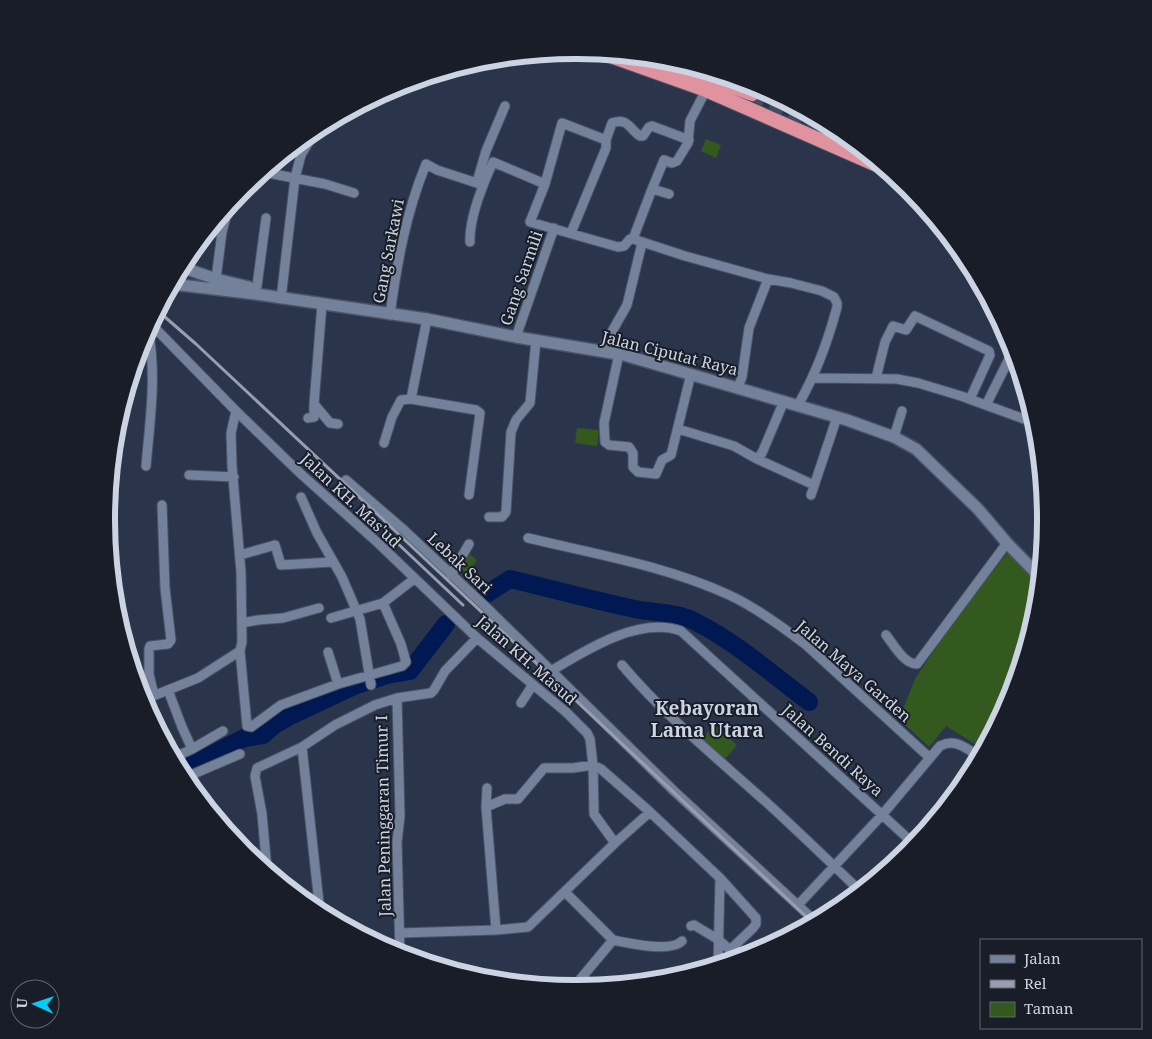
<svg xmlns="http://www.w3.org/2000/svg" width="1152" height="1039" font-family="'Noto Serif',serif">
<style>
.green{fill:#33591f}
.lines{fill:none;stroke-linecap:round;stroke-linejoin:round}
.river{stroke:#001953;stroke-width:18}
.trunk-tunnel{stroke:#424d62;stroke-width:14;stroke-dasharray:14 7;stroke-linecap:butt}
.minor-casing{stroke:#4a5366;stroke-width:11}
.secondary-casing{stroke:#4a5366;stroke-width:14}
.trunk-casing{stroke:#4a5366;stroke-width:16}
.minor{stroke:#74819b;stroke-width:9}
.secondary{stroke:#74819b;stroke-width:11}
.trunk{stroke:#e0929f;stroke-width:14}
.rail{stroke:#969eaf;stroke-width:3}
.labels{text-anchor:middle;stroke-width:4;stroke-linejoin:round;paint-order:stroke}
.street-label{font-size:16px;fill:#ccd3e2;stroke:#181d27}
.quarter-label{font-size:19px;font-weight:bold;fill:#ccd3e2;stroke:#181d27}
.rim{fill:none;stroke:#ccd3e2;stroke-width:6}
</style>
<rect width="100%" height="100%" fill="#2a354b"/>
<!-- green -->
<path class="green" d="M 706,139 L 721,145 L 716,158 L 701,151 Z
M 577,428 L 599,430 L 597,446 L 575,443 Z
M 1009,551 L 1039,584 L 1036,611 L 1010,699 L 983,749 L 946,726 L 929,747 L 899,719 L 915,679 L 959,613 Z
M 469,554 L 477,560 L 467,574 L 459,567 Z
M 714,725 L 737,745 L 725,759 L 702,739 Z"/>
<g class="lines">
<!-- river -->
<path class="river" d="M 485,595 L 510,579 C 552,589 593,600 635,609 C 655,613 676,612 694,621 C 736,642 772,674 809,702
M 180,771 L 244,738 L 263,735 L 273,726 L 290,716 L 354,686 L 387,675 L 410,671 L 446,624"/>
<!-- trunk-tunnel -->
<path class="trunk-tunnel" d="M 752,94 L 841,133"/>
<!-- minor casing -->
<g class="minor-casing">
<path id="minor" d="M 606,140 L 612,123 C 628,117 630,130 640,136 L 643,136 L 649,127 L 652,126 L 689,140
M 263,172 L 325,184 L 354,193
M 477,182 L 486,151 L 505,106
M 545,184 L 562,123 L 606,140 L 606,148 L 571,233
M 652,189 L 664,160 L 672,163 L 677,161 L 688,143 L 690,121 L 706,90
M 633,239 L 685,256 L 768,279 L 791,283 L 822,291 L 834,297 L 837,303 L 837,307 C 828,341 816,374 798,405
M 633,239 L 652,189 L 669,194
M 470,242 C 469,218 483,184 493,162 L 545,184 L 530,222 L 618,247 L 624,246 L 630,239 L 633,239
M 216,279 L 222,232 L 229,206
M 255,289 L 257,286 L 266,218
M 281,299 L 295,178 L 301,155 L 311,138
M 390,315 C 397,263 406,213 426,164 L 437,170 L 483,185
M 151,324 L 236,411 L 301,474 L 378,543 L 477,638 L 566,712 L 587,733 L 590,739 L 593,765 L 594,814 L 615,843 L 528,927 L 496,930 L 400,933
M 516,337 L 554,228
M 601,351 L 627,305 L 642,243
M 619,354 L 604,423 L 605,442 L 609,445 L 629,447 L 633,453 L 633,467 L 638,472 L 656,474 L 662,460 L 671,455 L 691,374
M 813,378 L 897,379 L 918,383 L 961,396 L 1035,423
M 876,378 L 885,342 L 893,326 L 906,330 L 915,316 L 989,351 L 990,355 L 970,399
M 738,387 L 742,377 L 749,328 L 768,279
M 411,399 L 476,410 L 480,413 L 469,495
M 314,404 L 330,423 L 338,424
M 986,405 L 1013,351
M 236,411 L 231,433 L 232,466 L 241,572 L 242,642 L 240,651 L 247,726 L 251,727 L 281,705 L 338,684 L 402,666 L 406,662 L 401,644 L 383,603
M 308,418 L 314,417 L 314,404 L 322,304
M 678,429 L 734,446 L 757,459 L 762,453 L 784,401
M 894,437 L 902,411
M 384,443 L 392,417 L 401,400 L 411,399 L 427,319
M 757,459 L 814,485
M 146,466 C 150,420 157,374 148,329
M 189,475 L 234,477
M 346,480 L 404,530 L 486,607 L 674,791 L 815,921
M 811,495 L 837,417
M 301,497 L 317,533 L 342,577 L 360,619 L 371,685
M 489,517 L 502,517 L 506,512 L 511,432 L 516,420 L 530,403 L 536,340
M 528,538 C 595,554 666,566 729,595 C 753,606 784,628 806,645 L 930,758
M 240,555 L 275,545 L 281,565 L 333,562
M 451,575 L 469,544
M 331,618 L 383,603 L 414,579
M 242,623 L 258,620 L 283,618 L 319,608
M 886,635 C 894,645 904,664 917,664 L 1007,543
M 328,652 L 338,684
M 622,665 C 665,716 717,758 766,802 C 798,831 829,861 860,891
M 551,671 C 586,650 639,616 681,631 L 914,844
M 168,690 L 182,727 L 192,749
M 154,695 L 149,674 L 149,649 L 150,646 L 168,644 L 171,640 L 165,588 L 162,505
M 397,698 L 400,816 L 397,842 L 400,954
M 143,700 L 198,678 L 240,651
M 521,703 L 532,686
M 302,747 L 320,912
M 173,758 L 192,749 L 223,731
M 184,778 L 240,754
M 487,788 L 486,807 L 496,930
M 486,807 L 505,799 L 518,799 L 544,768 L 573,768 L 593,765 L 601,769 L 650,812
M 615,843 L 650,812 L 720,878 L 756,918 L 756,924 L 753,928 L 730,950
M 267,870 L 262,814 L 255,776 L 257,768 L 302,747 L 335,725 L 375,705 L 397,698 L 431,693 L 434,690 L 445,671 L 477,638
M 565,892 L 613,940 L 572,989
M 798,905 L 882,815 L 940,746 C 956,738 965,748 979,756
M 691,926 L 694,925 L 719,940 L 739,958
M 613,940 C 628,943 671,953 682,941
M 718,965 L 720,878
M 603,986 L 604,983 L 641,983"/>
</g>
<!-- secondary casing -->
<g class="secondary-casing">
<path id="secondary" d="M 181,267 L 216,279 L 249,287
M 172,284 L 256,294 L 427,319 L 516,337 L 624,355 L 847,420 L 894,437 L 916,449 L 978,509 L 1007,543 L 1040,577"/>
</g>
<!-- trunk casing -->
<g class="trunk-casing">
<path id="trunk" d="M 602,53 L 706,90 L 886,169
M 670,67 L 715,80
M 708,77 L 752,94"/>
</g>
<!-- minor -->
<use href="#minor" class="minor"/>
<!-- secondary -->
<use href="#secondary" class="secondary"/>
<!-- trunk -->
<use href="#trunk" class="trunk"/>
<!-- rail -->
<path class="rail" d="M 158,311 L 196,344 L 813,923
M 394,540 L 463,605"/>
</g>
<g class="labels">
<!-- street labels -->
<g class="street-label">
<text transform="translate(388 251) rotate(-79)" y="6">Gang Sarkawi</text>
<text transform="translate(521 278) rotate(-71)" y="6">Gang Sarmili</text>
<text transform="translate(670 353) rotate(14)" y="6">Jalan Ciputat Raya</text>
<text transform="translate(351 500) rotate(43)" y="6">Jalan KH. Mas'ud</text>
<text transform="translate(460 563) rotate(43)" y="6">Lebak Sari</text>
<text transform="translate(527 660) rotate(41)" y="6">Jalan KH. Masud</text>
<text transform="translate(854 671) rotate(41)" y="6">Jalan Maya Garden</text>
<text transform="translate(833 750) rotate(42)" y="6">Jalan Bendi Raya</text>
<text transform="translate(383 816) rotate(-91)" y="6">Jalan Peninggaran Timur I</text>
</g>
<!-- quarter labels -->
<g class="quarter-label">
<text x="707" y="715">Kebayoran<tspan x="707" dy="22">Lama Utara</tspan></text>
</g>
</g>
<!-- crop -->
<path d="M0 0H1152V1039H0ZM575 59H577A460 460 0 0 1 1037 519V520A460 460 0 0 1 577 980H575A460 460 0 0 1 115 520V519A460 460 0 0 1 575 59Z" fill="#181d27" fill-rule="evenodd"/>
<path class="rim" d="M575 59H577A460 460 0 0 1 1037 519V520A460 460 0 0 1 577 980H575A460 460 0 0 1 115 520V519A460 460 0 0 1 575 59Z"/>
<!-- legend -->
<rect x="980" y="939" width="162" height="90" fill="#181d27" stroke="#606672"/>
<rect x="990" y="955" width="25" height="8" fill="#74819b" stroke="#606672"/>
<text x="1024" y="964" font-size="15" fill="#ccd3e2">Jalan</text>
<rect x="990" y="980" width="25" height="8" fill="#969eaf" stroke="#606672"/>
<text x="1024" y="989" font-size="15" fill="#ccd3e2">Rel</text>
<rect x="990" y="1002" width="25" height="15" fill="#33591f" stroke="#606672"/>
<text x="1024" y="1014" font-size="15" fill="#ccd3e2">Taman</text>
<!-- north arrow -->
<g transform="translate(35 1004) rotate(273)"><circle r="24" fill="#181d27" stroke="#606672"/>
<path d="M0-4L9 19L0 12L-9 19Z" fill="#05cbf9"/>
<text y="-8" font-size="14" font-weight="bold" text-anchor="middle" fill="#ccd3e2">U</text>
</g>
</svg>
